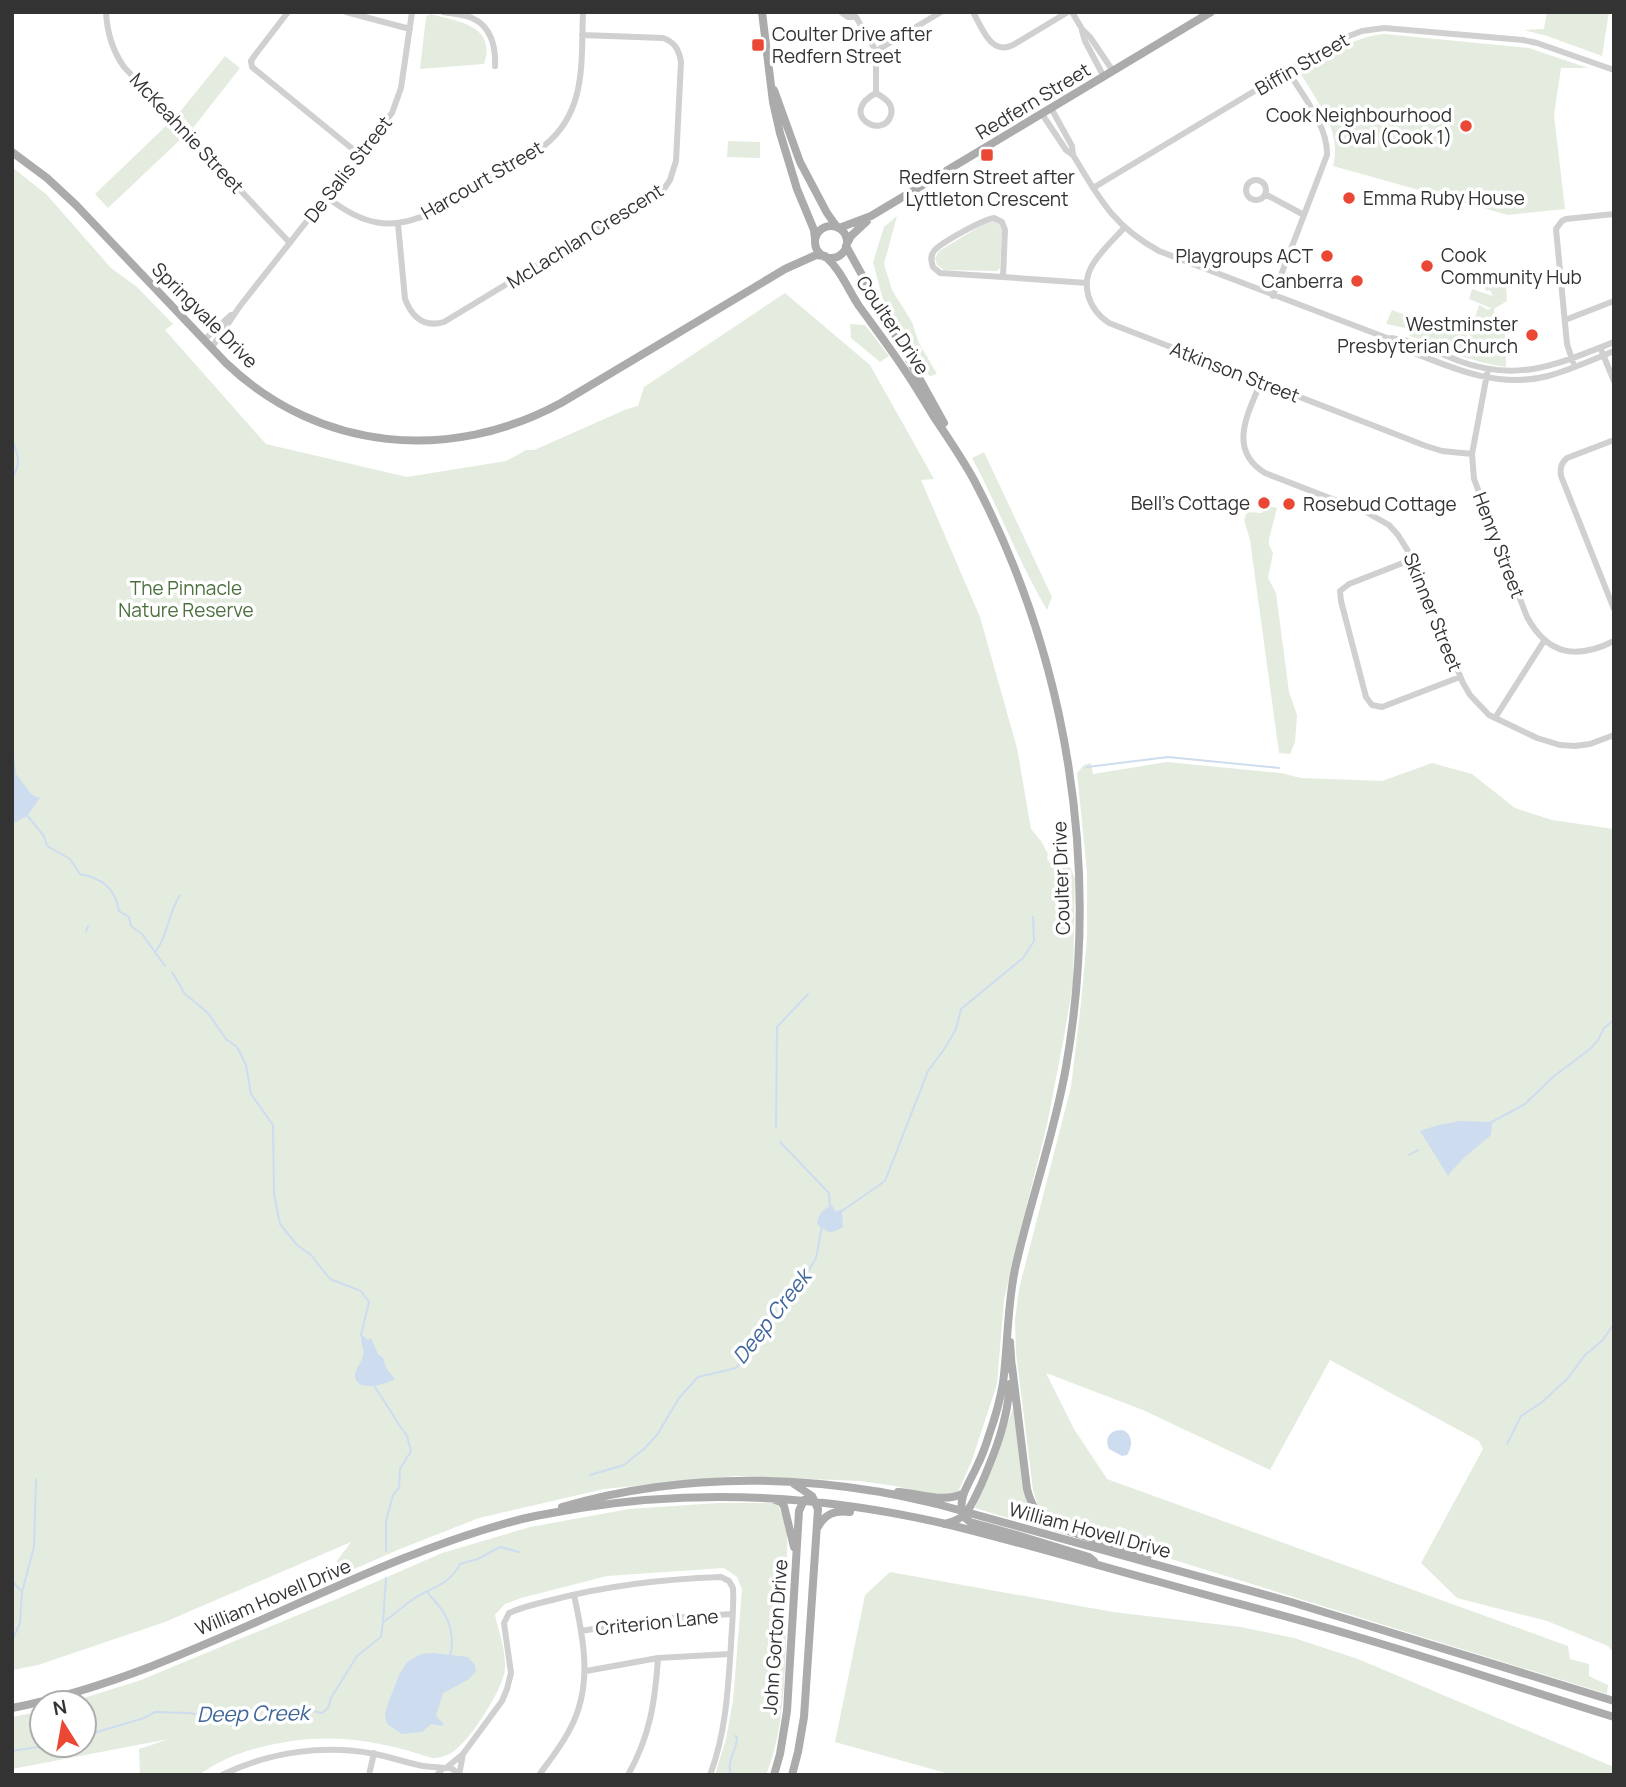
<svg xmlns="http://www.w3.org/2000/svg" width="1626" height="1787" font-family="Manrope,sans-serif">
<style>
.green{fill:#e4ecdf}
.water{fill:#cedcef}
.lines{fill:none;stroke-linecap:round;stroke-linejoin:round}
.stream{stroke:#cedcef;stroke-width:2}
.minor{stroke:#d0d0d0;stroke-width:6}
.major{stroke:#ababab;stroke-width:8}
.poi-dot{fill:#ea4735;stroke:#fff;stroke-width:2.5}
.labels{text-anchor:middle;stroke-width:7;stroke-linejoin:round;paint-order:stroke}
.poi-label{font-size:19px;fill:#333;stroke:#fff;text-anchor:end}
.street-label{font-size:19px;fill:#333;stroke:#fff}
.park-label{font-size:19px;fill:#4d713e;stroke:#fff}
.water-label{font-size:21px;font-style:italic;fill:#3d6599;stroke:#fff}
</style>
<rect width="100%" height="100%" fill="#fff"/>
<!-- green -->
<path class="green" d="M 1547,12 L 1609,12 L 1602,56 L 1547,36 L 1524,30 L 1544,29 Z
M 430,14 C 457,21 497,25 484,64 L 420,69 L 426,17 Z
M 1385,34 L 1529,48 L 1588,68 L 1561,68 L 1554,115 L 1565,209 L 1508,215 L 1333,166 C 1342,131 1319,105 1302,76 L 1302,72 C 1325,55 1355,36 1385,34 Z
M 225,56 L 240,68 L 193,128 L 179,113 Z
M 167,125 L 181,139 L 108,208 L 95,194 Z
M 728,141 L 760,142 L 760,158 L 727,157 Z
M 12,167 L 47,195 L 111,268 L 137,287 L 173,324 L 165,330 L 266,444 L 407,477 L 506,461 L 526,450 L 534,450 L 627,409 L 638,406 L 644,387 L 785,293 L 870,365 L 934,479 L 921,480 L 980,617 L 1017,748 L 1031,829 L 1041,841 L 1048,854 L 1047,858 L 1049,862 L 1070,867 L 1075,878 L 1073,984 L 1064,1037 L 1047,1125 L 1021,1228 L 1004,1300 L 997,1384 L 971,1463 L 958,1492 L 939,1496 L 895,1486 L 860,1481 L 736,1476 L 604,1489 L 479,1518 L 400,1549 L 320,1584 L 351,1542 L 165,1622 L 38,1665 L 12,1670 Z
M 897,216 L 884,264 L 892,290 L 912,322 L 919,343 L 937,374 L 930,376 L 917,363 L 883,300 L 873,262 L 884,227 Z
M 994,221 L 1000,225 L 1002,232 L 1000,268 L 997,271 L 944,270 L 937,265 L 935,258 L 939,251 L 987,222 Z
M 1502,271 L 1505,274 L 1507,301 L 1494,309 L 1494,318 L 1499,332 L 1505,332 L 1506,367 C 1473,363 1441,348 1410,336 L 1405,328 L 1386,324 L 1392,310 L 1444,329 L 1469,336 L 1479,305 L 1488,310 L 1491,308 L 1469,299 L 1472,289 L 1493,296 L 1490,290 L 1486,291 L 1483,282 L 1487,281 L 1491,289 L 1496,277 Z
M 850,324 L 865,325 L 889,356 L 880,362 L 851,338 Z
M 984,452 L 1052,597 L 1047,610 C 1018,561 999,508 972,458 Z
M 1267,506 L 1277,508 L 1269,539 L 1269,545 L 1273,553 L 1268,578 L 1276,593 L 1289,692 L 1297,715 L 1295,742 L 1290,754 L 1279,753 L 1250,540 L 1244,520 L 1247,512 L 1262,513 Z
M 1167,762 L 1281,773 L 1301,778 L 1382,781 L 1432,763 L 1472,774 L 1515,808 L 1552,820 L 1614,829 L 1614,1653 L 1608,1646 L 1547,1621 L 1457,1598 L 1421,1563 L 1483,1449 L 1479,1441 L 1330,1360 L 1270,1470 L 1143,1410 L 1046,1373 L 1074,1429 L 1107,1479 L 1568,1646 L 1570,1659 L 1589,1664 L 1589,1676 L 1608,1685 L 1607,1694 L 1061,1525 L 1046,1517 L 1038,1506 L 1033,1490 L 1016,1353 L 1015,1320 L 1019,1289 L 1071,1087 L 1081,1003 L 1087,938 L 1087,872 L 1077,773 L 1084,765 L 1091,763 L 1093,774 Z
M 1013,1408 L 1028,1503 L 1039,1520 L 1049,1528 L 1048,1530 L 975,1508 L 1000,1446 Z
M 717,1503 L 771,1503 L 778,1505 C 782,1514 787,1525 787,1535 C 788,1551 786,1568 786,1584 C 786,1640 788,1724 766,1775 L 715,1775 L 726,1739 L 733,1701 L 742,1589 L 737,1577 L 724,1568 L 607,1576 L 521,1598 L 505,1604 L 495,1615 C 499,1632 506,1651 505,1669 C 503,1690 470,1740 453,1752 C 446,1756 440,1758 432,1758 C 372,1738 320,1731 258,1748 C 244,1751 230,1757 218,1763 C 212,1766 206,1771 199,1774 C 188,1778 154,1775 140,1775 L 139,1749 L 169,1739 L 12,1769 L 12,1717 L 42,1711 L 42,1745 L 84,1745 L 84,1703 L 68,1703 L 141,1680 L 339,1598 L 442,1553 L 530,1527 L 629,1509 Z
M 890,1572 L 1113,1612 L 1241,1627 L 1294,1638 L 1358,1659 L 1614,1767 L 1614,1775 L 953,1775 L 835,1742 L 865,1595 Z"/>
<!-- water -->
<path class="water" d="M 16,774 L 32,795 L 40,798 L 27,816 L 12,824 L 12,776 Z
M 1460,1121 L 1492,1122 L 1491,1135 C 1475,1149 1460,1159 1448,1176 L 1420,1131 L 1438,1125 Z
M 832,1205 L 834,1210 L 837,1211 L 843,1209 L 842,1213 L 843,1227 C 830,1234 829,1234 817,1224 C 818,1214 823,1209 832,1205 Z
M 361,1334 L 368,1340 L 371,1338 L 378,1354 L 383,1358 L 386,1368 L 395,1379 C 387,1384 358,1393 355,1377 C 354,1369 362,1363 363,1356 C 365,1348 360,1342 361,1334 Z
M 1122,1430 C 1133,1433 1133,1447 1127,1455 L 1122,1456 L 1109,1449 C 1104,1438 1110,1430 1122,1430 Z
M 433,1653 L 468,1657 L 475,1665 L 476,1671 L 469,1679 L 443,1693 L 436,1716 L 444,1724 L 442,1726 L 431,1724 L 422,1732 L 402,1734 L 387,1724 L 385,1715 L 386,1709 L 399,1675 L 407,1662 L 421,1654 Z"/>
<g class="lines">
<!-- stream -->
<path class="stream" d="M 12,439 C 18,456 22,462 12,478
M 12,745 L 15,774
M 1087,767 L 1168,757 L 1279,768
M 26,814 L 44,836 L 47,846 L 70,859 L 80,874 C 102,878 115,888 119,911 L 129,917 L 131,926 L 142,934 L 165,966
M 86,931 L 88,926
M 156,951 C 169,933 168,913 180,895
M 172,972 L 185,994 L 208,1013 L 226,1039 L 237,1047 L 246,1065 L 251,1094 L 273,1125 L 274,1194 L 280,1224 L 297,1245 L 311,1255 L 330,1279 L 361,1291 L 369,1302 L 361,1335
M 1490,1123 L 1525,1104 L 1553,1077 L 1591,1048 L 1598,1040 L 1604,1028 L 1614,1020
M 776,1128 L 777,1027 L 808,994
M 780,1142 L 829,1193 L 830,1207
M 1409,1155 L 1418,1150
M 842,1211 L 885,1181 L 928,1071 L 945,1048 L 956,1029 L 961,1009 L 1023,958 L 1034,941 L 1033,917
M 375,1387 L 400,1426 L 407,1436 L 411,1451 L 400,1469 L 399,1488 L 393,1495 L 386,1521 L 386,1551
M 1507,1444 L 1521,1416 L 1541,1403 L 1568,1378 L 1585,1355 L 1602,1341 L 1614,1324
M 590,1475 L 624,1465 L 645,1448 L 657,1435 L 679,1398 L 698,1377 L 736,1368 L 767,1331 L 796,1292 L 816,1258 L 822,1226
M 12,1581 L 21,1591
M 428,1593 C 434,1601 442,1608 446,1617 C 452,1628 454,1646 449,1657
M 383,1622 L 386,1578
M 12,1641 L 20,1623 L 22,1592 L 34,1547 L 36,1479
M 84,1736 L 144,1718 L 155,1712 L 189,1713 L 225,1719 L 296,1715 L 313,1711 L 322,1713 L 328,1708 L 331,1698 L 357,1656 L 381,1637 L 383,1622 C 394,1615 404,1605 415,1598 C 434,1586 448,1586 460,1564 L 478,1559 L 500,1547 L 519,1552
M 12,1751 L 50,1745
M 731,1775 C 726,1761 737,1751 737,1737 L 735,1736"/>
<!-- minor -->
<path class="minor" d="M 106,12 C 107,33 112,50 124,67 L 290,243
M 288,12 L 255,55 L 251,61 L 252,67 L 360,155
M 346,12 L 410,29
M 443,12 C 453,14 463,14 472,18 C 491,26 496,47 495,66
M 841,12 L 848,17 L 856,17 L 876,51 L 941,12
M 973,12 C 982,28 991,56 1013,45 L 1068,12
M 1072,12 L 1082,29 L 1090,37 L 1113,71
M 1082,31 L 1085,41 L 1104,77
M 876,93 C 884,98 894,103 891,115 C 883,141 837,114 876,93 Z
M 876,93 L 876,51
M 1051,108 L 1072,146 L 1073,155
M 1042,114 L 1066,150 L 1073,155 C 1099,198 1113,226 1159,251 L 1387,338 C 1409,338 1438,353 1459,361 C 1519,383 1558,364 1614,342
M1246 190a10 10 0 1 1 20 0a10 10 0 1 1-20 0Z
M 1093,188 L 1341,39 L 1362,31 L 1384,28 L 1523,40 L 1537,43 L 1614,70
M 1265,194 L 1304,215
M 327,197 C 362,225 391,232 433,212 L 545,145 C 587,111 581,61 583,12
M 398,224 L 405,299 C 412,317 424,328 444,322 L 664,189 L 670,180 L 676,161 L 681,62 C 679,50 675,42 663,38 L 582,35
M 1124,228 C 1114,239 1103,249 1095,261 C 1079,283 1088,309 1109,323 L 1426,446 L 1442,451 L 1472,454
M 1003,277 L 940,273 L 933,267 C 931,261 930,256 934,251 C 940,243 984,219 994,218 L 1002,222 L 1005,230 L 1003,277 L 1087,283
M 1273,296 L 1327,155 C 1328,126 1303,96 1288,71
M 1565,320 L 1614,301
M 204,340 L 231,315
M 1389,340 L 1397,346 C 1446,365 1494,390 1548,376 C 1570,370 1592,360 1614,351
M 212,347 L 240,306 L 392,113 L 401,88 L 412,12
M 1602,352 L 1614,381
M 1573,362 L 1567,344 L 1556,229 L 1562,221 L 1566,219 L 1614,214
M 1488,369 L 1472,454 L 1474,479 L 1527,617 C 1548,655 1576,660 1614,641
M 1261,382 C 1248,413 1227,450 1265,473 L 1366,512 L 1389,525 L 1398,535 L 1413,559 L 1463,683 L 1470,695 L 1489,715 L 1537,738 L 1560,745 L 1575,746 L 1590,744 L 1614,735
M 1614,440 L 1567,458 C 1561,463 1560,468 1561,476 L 1614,609
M 1413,559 L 1349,584 L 1340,591 L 1341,601 L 1366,697 L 1372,705 L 1382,707 L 1460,677
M 1495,718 L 1544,641
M 581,1631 L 655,1619 L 732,1614
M 586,1671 L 658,1658 L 730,1654
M 446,1768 L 463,1754 L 502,1701 L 507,1689 L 511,1673 L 504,1623 L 509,1613 C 524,1606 540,1603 556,1599 C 610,1585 665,1579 721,1577 L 729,1581 L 733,1588 C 734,1607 732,1626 731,1644 C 728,1689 726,1733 710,1775
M 222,1775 C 269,1752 324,1744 375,1754 C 391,1757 407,1763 423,1766 C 430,1767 437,1767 444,1768
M 369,1775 L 374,1753
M 437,1775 L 442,1769 C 449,1766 454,1768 458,1775
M 459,1775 L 463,1754
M 539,1775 C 550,1760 562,1745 570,1729 C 593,1686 584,1640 574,1595
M 628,1775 C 650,1736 655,1702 658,1658"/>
<!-- major -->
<path class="major" d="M 762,12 L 773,102 L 780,133 L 797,189 L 814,230 L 815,239
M 774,90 L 800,162 L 827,213 L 837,227
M 12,152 L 47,178 L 76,205 L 226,363 C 319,452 450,463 561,403 L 785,269 L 816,255 L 824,256
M815 242a16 16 0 1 1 32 0a16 16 0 1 1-32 0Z
M 839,228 L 871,216 L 1211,12
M 848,242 L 851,236 L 867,221
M 846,246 L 944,423
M 825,256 C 840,269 848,289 859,306 C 875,328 891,349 906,372 C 916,387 925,402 934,417 C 948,438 962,458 974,480 C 1068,659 1101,867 1066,1067 C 1054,1136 1030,1201 1015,1269 C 1007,1307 1008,1345 1003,1383 C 1000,1401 995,1418 989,1435 C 986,1445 982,1456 977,1466 C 970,1482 957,1498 963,1516
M 1010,1342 L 1012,1371
M 1012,1366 L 1027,1489 C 1032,1508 1040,1520 1058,1528 L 1148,1556
M 898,1492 C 920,1493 943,1504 964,1493
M 775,1500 L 781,1502 L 784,1506 L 794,1547
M 562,1507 C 665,1477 769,1474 874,1491 C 895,1494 916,1499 937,1504 L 1291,1602 L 1614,1701
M 963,1516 L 970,1522 L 1017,1535 L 1089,1557 L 1094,1561
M 945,1524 C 953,1522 959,1520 965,1514 C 972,1506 976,1495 981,1485 C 996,1450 1007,1422 1010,1384
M 818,1527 C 825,1513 836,1510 850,1512
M 12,1708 C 191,1672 346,1564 522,1519 C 541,1514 560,1512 580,1508 C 703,1488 825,1496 946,1524 C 1016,1541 1086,1562 1156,1581 C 1223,1600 1291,1617 1358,1637 C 1444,1662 1529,1691 1614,1717
M 774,1775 L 780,1754 L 787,1711 L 799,1511 L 804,1500
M 792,1775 L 798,1752 L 804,1717 L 818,1509 L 812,1496 L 794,1484"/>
</g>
<!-- markers -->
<g class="poi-dot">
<rect x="751" y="38" width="14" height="14" rx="3.5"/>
<circle cx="1466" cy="126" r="7"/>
<rect x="980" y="148" width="14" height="14" rx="3.5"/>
<circle cx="1349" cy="198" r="7"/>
<circle cx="1327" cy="256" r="7"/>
<circle cx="1427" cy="266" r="7"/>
<circle cx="1357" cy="281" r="7"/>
<circle cx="1532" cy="335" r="7"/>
<circle cx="1264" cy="503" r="7"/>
<circle cx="1289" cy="504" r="7"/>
</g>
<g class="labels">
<!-- poi labels -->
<g class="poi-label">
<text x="772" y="41" text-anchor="start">Coulter Drive after<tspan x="772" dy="22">Redfern Street</tspan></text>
<text x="1452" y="122">Cook Neighbourhood<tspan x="1452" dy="22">Oval (Cook 1)</tspan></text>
<text x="987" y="184" text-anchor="middle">Redfern Street after<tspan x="987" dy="22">Lyttleton Crescent</tspan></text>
<text x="1363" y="205" text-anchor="start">Emma Ruby House</text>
<text x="1441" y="262" text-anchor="start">Cook<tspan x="1441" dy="22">Community Hub</tspan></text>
<text x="1313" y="263">Playgroups ACT</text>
<text x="1343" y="288">Canberra</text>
<text x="1518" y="331">Westminster<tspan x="1518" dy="22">Presbyterian Church</tspan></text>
<text x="1250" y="510">Bell's Cottage</text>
<text x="1303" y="511" text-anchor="start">Rosebud Cottage</text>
</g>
<!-- street labels -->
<g class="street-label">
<text transform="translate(1302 64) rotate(-30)" y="7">Biffin Street</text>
<text transform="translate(1033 101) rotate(-31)" y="7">Redfern Street</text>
<text transform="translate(187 133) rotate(47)" y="7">McKeahnie Street</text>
<text transform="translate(348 169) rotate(-52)" y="7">De Salis Street</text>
<text transform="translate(482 180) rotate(-30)" y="7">Harcourt Street</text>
<text transform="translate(585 236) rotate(-32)" y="7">McLachlan Crescent</text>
<text transform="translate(205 315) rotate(45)" y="7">Springvale Drive</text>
<text transform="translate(893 325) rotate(56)" y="7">Coulter Drive</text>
<text transform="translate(1235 372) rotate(21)" y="7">Atkinson Street</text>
<text transform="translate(1499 545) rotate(69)" y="7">Henry Street</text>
<text transform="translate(1433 612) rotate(68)" y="7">Skinner Street</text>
<text transform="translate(1061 878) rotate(-92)" y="7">Coulter Drive</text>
<text transform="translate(1090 1530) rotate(15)" y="7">William Hovell Drive</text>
<text transform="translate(273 1597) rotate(-23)" y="7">William Hovell Drive</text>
<text transform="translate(657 1622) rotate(-6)" y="7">Criterion Lane</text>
<text transform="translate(775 1637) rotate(-86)" y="7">John Gorton Drive</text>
</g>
<!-- park labels -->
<g class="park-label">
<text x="186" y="595">The Pinnacle<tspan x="186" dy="22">Nature Reserve</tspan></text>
</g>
<!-- water labels -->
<g class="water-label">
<text transform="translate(772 1317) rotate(-52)" y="7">Deep Creek</text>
<text transform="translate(253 1714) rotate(-1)" y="7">Deep Creek</text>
</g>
</g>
<!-- border -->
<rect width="1626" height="1787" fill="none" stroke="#333333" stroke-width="28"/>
<!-- north arrow -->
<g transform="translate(63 1724) rotate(349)"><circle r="33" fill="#ffffff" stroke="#adadad" stroke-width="2"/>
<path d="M0-5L12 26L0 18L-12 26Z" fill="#ea4735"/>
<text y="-10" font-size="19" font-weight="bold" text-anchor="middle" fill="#333333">N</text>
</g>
</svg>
